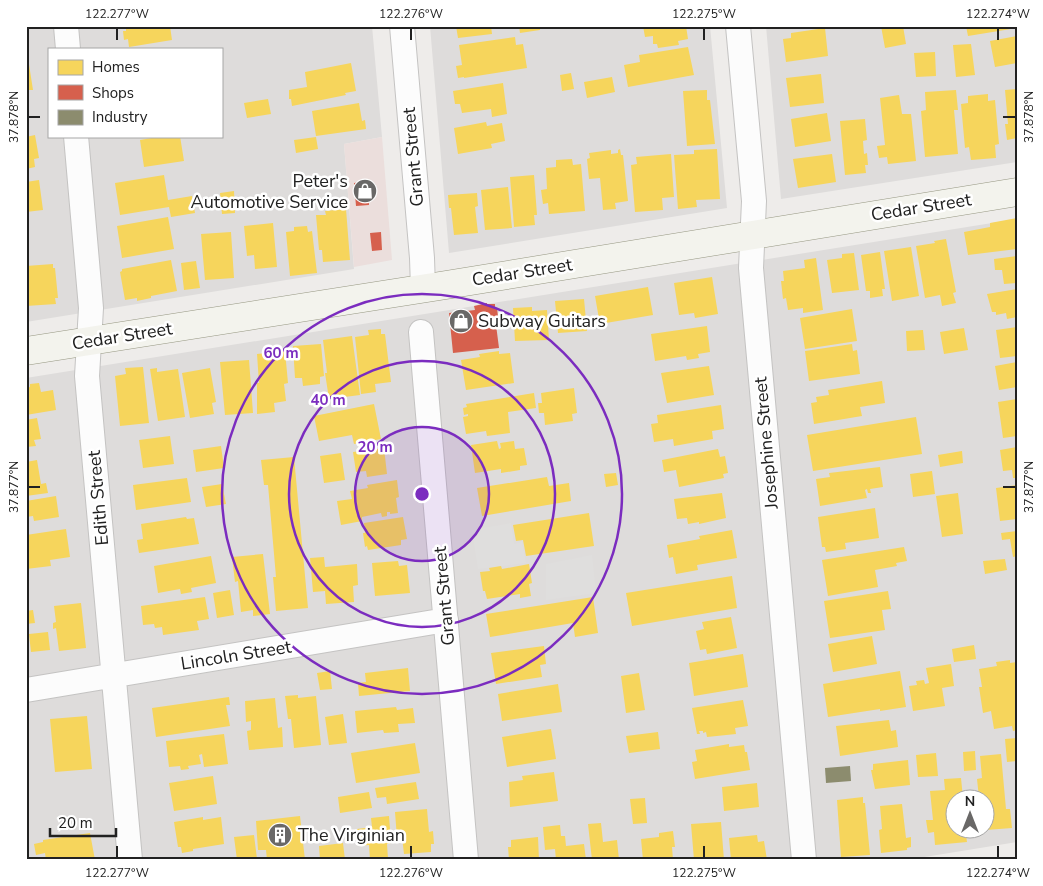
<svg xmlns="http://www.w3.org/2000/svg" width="1043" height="886" font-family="'Nunito Sans',sans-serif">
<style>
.residential{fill:#dedcdb;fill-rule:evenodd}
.commercial{fill:#ebdedc}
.parking{fill:#dfdedd}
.homes{fill:#f6d55c}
.shops{fill:#d6604d}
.industry{fill:#8c8c6e}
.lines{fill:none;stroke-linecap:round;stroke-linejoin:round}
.street-casing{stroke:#c4c3c2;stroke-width:26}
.secondary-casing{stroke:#969782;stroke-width:29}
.street{stroke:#fcfcfc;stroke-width:24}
.secondary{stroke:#f3f3ed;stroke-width:28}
.ticks{fill:none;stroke:#212121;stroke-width:2}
.ring{fill:none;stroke:#7b2cbf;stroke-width:2.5}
.labels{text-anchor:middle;stroke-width:5;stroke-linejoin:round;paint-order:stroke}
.street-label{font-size:18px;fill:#212121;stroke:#fff}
.poi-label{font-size:18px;fill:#212121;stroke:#fff;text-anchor:start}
.centre{fill:#7b2cbf;stroke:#fff;stroke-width:2.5}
.ring-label{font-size:15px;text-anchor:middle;font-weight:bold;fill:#7b2cbf;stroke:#fff;stroke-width:5;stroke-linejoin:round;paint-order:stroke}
.neatline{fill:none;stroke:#212121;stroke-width:2}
.ticks-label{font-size:12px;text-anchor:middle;fill:#212121}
</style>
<rect width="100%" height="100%" fill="#eeecea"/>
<!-- residential -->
<path class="residential" d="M 26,26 L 372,26 L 382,137 L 344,144 L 354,269 L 26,322 ZM 49,49 L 221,49 L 221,136 L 49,136 Z
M 430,26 L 710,26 L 727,208 L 449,253 Z
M 766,26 L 1017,26 L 1017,162 L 781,199 Z
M 1017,219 L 1017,842 L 906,860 L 26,860 L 26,378 ZM 956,798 L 986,798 L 986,828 L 956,828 Z"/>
<!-- commercial -->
<path class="commercial" d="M 382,137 L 392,260 L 354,267 L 344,144 Z"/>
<!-- parking -->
<path class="parking" d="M 511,523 L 514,544 L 522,542 L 526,563 L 478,569 L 472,530 Z
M 592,555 L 596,593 L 546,600 L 546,564 Z"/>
<!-- homes -->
<path class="homes" d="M 126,26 L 170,26 L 172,40 L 129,47 L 128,39 L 124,40 L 123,31 L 126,31 Z
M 456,26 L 491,26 L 492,34 L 458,38 Z
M 519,26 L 540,26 L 540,30 L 520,33 Z
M 643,26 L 686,26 L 688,39 L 678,41 L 679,45 L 658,48 L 657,44 L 653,44 L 653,36 L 645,37 Z
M 881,26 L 903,26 L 906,44 L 885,48 Z
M 966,26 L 1017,26 L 1017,28 L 968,36 Z
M 825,28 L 828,56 L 786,62 L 783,39 L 791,38 L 791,33 Z
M 1017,36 L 1017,63 L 995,67 L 990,41 Z
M 515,37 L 516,45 L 523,44 L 527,68 L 464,78 L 464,77 L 458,78 L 456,66 L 462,65 L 459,45 Z
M 971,44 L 975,75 L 956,77 L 953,45 Z
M 688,47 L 694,75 L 628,87 L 624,65 L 640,62 L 639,55 Z
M 935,52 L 936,76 L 916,77 L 914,53 Z
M 26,58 L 28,58 L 33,90 L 26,90 Z
M 351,63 L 356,91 L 345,93 L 346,95 L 292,106 L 291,99 L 289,99 L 289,90 L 307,87 L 305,72 Z
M 571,73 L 574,89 L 562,91 L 560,75 Z
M 821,74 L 824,103 L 790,107 L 786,78 Z
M 612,77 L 615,92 L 587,98 L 584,82 Z
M 503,83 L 507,114 L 492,117 L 491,109 L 462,113 L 460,104 L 455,104 L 453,91 Z
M 1017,89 L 1017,138 L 1007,140 L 1005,124 L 1008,124 L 1005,90 Z
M 707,90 L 707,100 L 710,100 L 715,144 L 687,146 L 683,91 Z
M 956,90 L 958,110 L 954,110 L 958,154 L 925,157 L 921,111 L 926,110 L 925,92 Z
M 988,94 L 988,101 L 995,100 L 999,144 L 995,145 L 996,158 L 971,160 L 969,147 L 965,148 L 961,104 L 968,103 L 968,96 Z
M 899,95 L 902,114 L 911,114 L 916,161 L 888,164 L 887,157 L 879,158 L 877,146 L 885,145 L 880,98 Z
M 268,99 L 271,114 L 247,118 L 244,103 Z
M 359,103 L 362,121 L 365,120 L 366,129 L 316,136 L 312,111 Z
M 827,113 L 831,141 L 795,147 L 791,119 Z
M 865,119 L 867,140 L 863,141 L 864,154 L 867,153 L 868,165 L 865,165 L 866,173 L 845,175 L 840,121 Z
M 486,122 L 487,126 L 502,123 L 505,141 L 491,144 L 492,148 L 458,154 L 454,128 Z
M 35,135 L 39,158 L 34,159 L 35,167 L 26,169 L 26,137 Z
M 163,136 L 180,136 L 184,161 L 144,167 L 140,140 Z
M 316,137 L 318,149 L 296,153 L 294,140 Z
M 620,149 L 621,155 L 623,155 L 628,201 L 615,203 L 616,209 L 603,210 L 600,178 L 589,179 L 587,159 L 590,158 L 589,153 L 611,150 L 611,154 L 618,153 L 618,150 Z
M 717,149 L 720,199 L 696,200 L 697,207 L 678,209 L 674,155 L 694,154 L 694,150 Z
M 671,154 L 674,197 L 662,198 L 663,210 L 635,212 L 631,165 L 637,164 L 636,157 Z
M 832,154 L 836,182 L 798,188 L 793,159 Z
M 572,159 L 573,165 L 581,164 L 585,211 L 549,214 L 548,203 L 543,204 L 541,190 L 547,189 L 546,168 L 556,167 L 556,160 Z
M 164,175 L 168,200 L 192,196 L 195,213 L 171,217 L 169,207 L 120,215 L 115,183 Z
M 534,175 L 537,215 L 534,215 L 535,225 L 514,227 L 510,177 Z
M 39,180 L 43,210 L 26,212 L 26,182 Z
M 508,187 L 512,228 L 485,230 L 481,190 Z
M 234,191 L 235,213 L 222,214 L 220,193 Z
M 477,193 L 478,206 L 475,207 L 478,233 L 454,235 L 451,208 L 449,208 L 448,195 Z
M 346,209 L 350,260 L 323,262 L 322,250 L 319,250 L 316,215 L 326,215 L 325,211 Z
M 168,217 L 174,249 L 122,258 L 117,226 Z
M 1017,218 L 1017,249 L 968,255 L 964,232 L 990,227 L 990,223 Z
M 273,223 L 277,267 L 255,269 L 254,255 L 247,256 L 244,226 Z
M 307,226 L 308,232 L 312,231 L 317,273 L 290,276 L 286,232 L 294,231 L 294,227 Z
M 231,232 L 234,278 L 205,280 L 201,234 Z
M 946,239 L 956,292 L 953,293 L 956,303 L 942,306 L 940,295 L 925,298 L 916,246 L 935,243 L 934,241 Z
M 911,247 L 919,296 L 892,301 L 884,251 Z
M 880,252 L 885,289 L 882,289 L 883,296 L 870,298 L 870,291 L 866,291 L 861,255 Z
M 854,253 L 859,290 L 832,293 L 827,260 L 842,258 L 842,254 Z
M 1017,256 L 1017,283 L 1004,284 L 1002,270 L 995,270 L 994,259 Z
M 816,258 L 823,310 L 803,313 L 803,308 L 788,310 L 786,298 L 783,299 L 781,281 L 784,281 L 783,271 L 805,268 L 804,260 Z
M 171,260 L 177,291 L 151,296 L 151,298 L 137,301 L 137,298 L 125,300 L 120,272 L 122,271 L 122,269 Z
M 196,261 L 200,288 L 184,290 L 181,263 Z
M 53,264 L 53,268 L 55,268 L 58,298 L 55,298 L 56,304 L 26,306 L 26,266 Z
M 712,277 L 718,314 L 695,318 L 694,313 L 679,315 L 674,283 Z
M 648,287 L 653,315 L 606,323 L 605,318 L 599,319 L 595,296 Z
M 1017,289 L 1017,317 L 1007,319 L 1006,313 L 996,315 L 996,312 L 992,312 L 987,294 Z
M 584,299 L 587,331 L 558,333 L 555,301 Z
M 532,307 L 532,311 L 547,310 L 549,340 L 515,341 L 513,308 Z
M 852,309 L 857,341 L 805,349 L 800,318 Z
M 707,326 L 710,352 L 698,354 L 699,358 L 687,360 L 686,356 L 655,361 L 651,334 Z
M 1017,327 L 1017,356 L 1000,358 L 996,330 Z
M 964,328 L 968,350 L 944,354 L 940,332 Z
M 381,329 L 381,334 L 385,334 L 391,382 L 375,384 L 376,392 L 361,394 L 355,337 L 369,335 L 368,330 Z
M 923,330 L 925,350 L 907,351 L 906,331 Z
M 352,336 L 360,395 L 329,399 L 325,373 L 327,373 L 323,340 Z
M 321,344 L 324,376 L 320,377 L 320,384 L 303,386 L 302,378 L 295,378 L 293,346 Z
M 852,344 L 853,351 L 857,350 L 860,374 L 809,381 L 805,351 Z
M 285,351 L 288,383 L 284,384 L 286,401 L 274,403 L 275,412 L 257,414 L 257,383 L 259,383 L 257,354 Z
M 499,351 L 499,354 L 510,353 L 514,383 L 466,390 L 461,360 L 480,357 L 479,354 Z
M 249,360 L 253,413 L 225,415 L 220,362 Z
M 1017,362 L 1017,387 L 999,390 L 995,366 Z
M 709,366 L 714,395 L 667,403 L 661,373 Z
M 143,367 L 149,423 L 120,426 L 115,376 L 126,374 L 125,368 Z
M 157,368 L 157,372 L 178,369 L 185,417 L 158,421 L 150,369 Z
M 210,368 L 216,402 L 212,403 L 214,414 L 190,418 L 182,373 Z
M 882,381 L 885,403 L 860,407 L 862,416 L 814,424 L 811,403 L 817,402 L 816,397 L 829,395 L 828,390 Z
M 39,383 L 41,392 L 53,390 L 56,410 L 26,415 L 26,388 L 30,387 L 30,384 Z
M 574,388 L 577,413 L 572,414 L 573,421 L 545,425 L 544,413 L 539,413 L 538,403 L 542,403 L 541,393 Z
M 534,393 L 536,408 L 508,412 L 510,433 L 487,436 L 486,431 L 466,434 L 463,417 L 468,416 L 468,414 L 464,415 L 463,408 L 467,407 L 466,404 Z
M 1017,399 L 1017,436 L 1003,438 L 998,402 Z
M 374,404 L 381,439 L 354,444 L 352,435 L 319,441 L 314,416 Z
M 721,405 L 724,429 L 712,431 L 713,439 L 674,446 L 673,439 L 654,442 L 651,424 L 658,423 L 657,415 Z
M 916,417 L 922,454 L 813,471 L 807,435 Z
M 37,418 L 41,439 L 34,440 L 36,446 L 26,447 L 26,420 Z
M 170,436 L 174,464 L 143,468 L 139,440 Z
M 497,441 L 499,449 L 501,448 L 500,443 L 514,441 L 515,449 L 524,448 L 527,465 L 520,466 L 520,470 L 501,473 L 501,469 L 475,473 L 471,445 Z
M 221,446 L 224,468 L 196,472 L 193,450 Z
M 1017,447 L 1017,478 L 1013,478 L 1012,470 L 1003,471 L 1000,450 Z
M 384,448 L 387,474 L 367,477 L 366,471 L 356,472 L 353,452 Z
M 718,449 L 720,457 L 725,456 L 728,473 L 723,474 L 724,478 L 679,487 L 676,470 L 664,472 L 662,460 Z
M 962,451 L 963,463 L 940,467 L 938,455 Z
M 341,453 L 345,480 L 324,483 L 320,456 Z
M 294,457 L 308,608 L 276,611 L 273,577 L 276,577 L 268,485 L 264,485 L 261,460 Z
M 37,460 L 41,484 L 46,483 L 48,493 L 26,496 L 26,462 Z
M 880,467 L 883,487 L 870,489 L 871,493 L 868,493 L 867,489 L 865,490 L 867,498 L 820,506 L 816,479 L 830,477 L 829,473 Z
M 932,471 L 935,494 L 913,497 L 910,474 Z
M 616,473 L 618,485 L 606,487 L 604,474 Z
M 547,477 L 549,486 L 569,483 L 571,501 L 482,516 L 477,488 Z
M 187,478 L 191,502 L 136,510 L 133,485 Z
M 397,480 L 399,497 L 396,498 L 398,513 L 390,514 L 390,512 L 387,512 L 387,516 L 382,517 L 381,513 L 362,517 L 362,521 L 341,525 L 337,501 L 352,499 L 350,491 L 368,488 L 367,485 Z
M 222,484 L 226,504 L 206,507 L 202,487 Z
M 1017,485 L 1017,519 L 1000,521 L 996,488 Z
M 722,493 L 726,518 L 699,524 L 699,522 L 688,524 L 687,518 L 677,519 L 674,499 Z
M 958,493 L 963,534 L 942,537 L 936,496 Z
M 56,496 L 59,517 L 34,521 L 33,516 L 26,517 L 26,501 Z
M 875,508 L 879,538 L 845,543 L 846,549 L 826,552 L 825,547 L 822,547 L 818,517 Z
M 589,513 L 594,546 L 526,556 L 523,540 L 516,541 L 513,525 Z
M 186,517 L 187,519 L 194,518 L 199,544 L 139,553 L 137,540 L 143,539 L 141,524 Z
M 403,517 L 407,539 L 401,540 L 401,545 L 368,550 L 367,546 L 365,547 L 363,533 L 365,533 L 364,523 Z
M 66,529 L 70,557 L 50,560 L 51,566 L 26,569 L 26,535 Z
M 732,530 L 737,558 L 697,565 L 698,570 L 676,574 L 673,557 L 669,558 L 667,545 L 700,539 L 699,536 Z
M 1017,531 L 1017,556 L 1013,557 L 1010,539 L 1002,540 L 1001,533 Z
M 904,547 L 907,561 L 896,563 L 897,566 L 875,570 L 878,587 L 828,596 L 822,560 Z
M 263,554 L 270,614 L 253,616 L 253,610 L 241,612 L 238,581 L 235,582 L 232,557 Z
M 211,556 L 216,583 L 191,588 L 192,592 L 181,594 L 180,589 L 158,593 L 154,566 Z
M 324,557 L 325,567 L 357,564 L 358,585 L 353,586 L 354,602 L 326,604 L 325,591 L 313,592 L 310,558 Z
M 1005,559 L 1007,570 L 985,574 L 983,561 Z
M 398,561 L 399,566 L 407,565 L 410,593 L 375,596 L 372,563 Z
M 529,564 L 532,583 L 529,584 L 531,596 L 520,598 L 520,594 L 487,599 L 485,591 L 483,591 L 480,572 L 490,571 L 489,568 L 501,566 L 502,569 Z
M 732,576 L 737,608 L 632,626 L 626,593 Z
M 230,590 L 234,615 L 217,618 L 213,593 Z
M 888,591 L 891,609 L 882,610 L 885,630 L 830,638 L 824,601 Z
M 205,597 L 209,619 L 197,621 L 199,630 L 163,635 L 162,627 L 155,628 L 154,624 L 143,625 L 141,606 Z
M 593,597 L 598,633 L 575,637 L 573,623 L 490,637 L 486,614 Z
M 81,603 L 86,648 L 59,651 L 56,628 L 53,629 L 53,623 L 56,622 L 54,606 Z
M 33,610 L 35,623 L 26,624 L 26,611 Z
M 731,617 L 737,648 L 707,654 L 706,649 L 700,650 L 696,631 L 704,629 L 702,622 Z
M 48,632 L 50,650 L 31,652 L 29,634 Z
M 872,636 L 877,664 L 833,672 L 828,644 Z
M 974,645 L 976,659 L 954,662 L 952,649 Z
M 544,646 L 546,664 L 540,665 L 542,677 L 496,684 L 491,653 Z
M 743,654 L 748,687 L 694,696 L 689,663 Z
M 1010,660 L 1010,663 L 1017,662 L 1017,730 L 1013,731 L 1012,726 L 994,729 L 991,711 L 983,713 L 979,687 L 982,687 L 979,669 L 997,666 L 996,662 Z
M 951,664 L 954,686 L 942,688 L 945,706 L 913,711 L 909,686 L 917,685 L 916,681 L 924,680 L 925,684 L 929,683 L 926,668 Z
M 408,668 L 410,691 L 359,696 L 358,683 L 366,682 L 365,673 Z
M 330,671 L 332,689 L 320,690 L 317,673 Z
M 900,671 L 906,707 L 880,711 L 880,709 L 828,717 L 823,684 Z
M 639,673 L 645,710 L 626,713 L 621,676 Z
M 558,684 L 562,712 L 502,721 L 498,694 Z
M 298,695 L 298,698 L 316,696 L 321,745 L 294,748 L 291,719 L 288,719 L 285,696 Z
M 229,697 L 230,705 L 226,705 L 230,726 L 156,737 L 152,708 Z
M 275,698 L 278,728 L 282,727 L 283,747 L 249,750 L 247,731 L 251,730 L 251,721 L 246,722 L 245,701 Z
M 743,700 L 748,726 L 735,728 L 736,734 L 707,737 L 706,732 L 703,733 L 703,731 L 699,731 L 700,734 L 697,734 L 692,708 Z
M 396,707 L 397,710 L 413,708 L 415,723 L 398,724 L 399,732 L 384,733 L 383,730 L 357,733 L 355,711 Z
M 343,714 L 347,743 L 329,745 L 325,717 Z
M 87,716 L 92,769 L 55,772 L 50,719 Z
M 889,720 L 891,731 L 896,730 L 898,747 L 840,756 L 836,726 Z
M 551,729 L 556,759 L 507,767 L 502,737 Z
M 658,732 L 660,749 L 629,753 L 626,736 Z
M 224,734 L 228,764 L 204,767 L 202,754 L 199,755 L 201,764 L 188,766 L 189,769 L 181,770 L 180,766 L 169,767 L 166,741 Z
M 1017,738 L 1017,761 L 1007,762 L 1005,739 Z
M 415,743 L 420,773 L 356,783 L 351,753 Z
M 729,744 L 729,747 L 744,745 L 745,752 L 747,752 L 750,770 L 695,779 L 692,762 L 697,761 L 695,750 Z
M 975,751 L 976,770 L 964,771 L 963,752 Z
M 936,753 L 938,776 L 918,777 L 916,755 Z
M 1001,754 L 1006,809 L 1010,809 L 1012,828 L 986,830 L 986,798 L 979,798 L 977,779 L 982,778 L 980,756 Z
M 908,760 L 910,785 L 875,789 L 871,770 L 873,770 L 873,764 Z
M 554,772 L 558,801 L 510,807 L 509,782 L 523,780 L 522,776 Z
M 213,776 L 217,804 L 174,811 L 169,783 Z
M 961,778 L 963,798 L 956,798 L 956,828 L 965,828 L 967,842 L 935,845 L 934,832 L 928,833 L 926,820 L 933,820 L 930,791 L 945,790 L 944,779 Z
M 416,782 L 419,799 L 387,804 L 386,797 L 377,798 L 375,788 Z
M 757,783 L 759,807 L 724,811 L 722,787 Z
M 369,792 L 372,808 L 340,813 L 338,797 Z
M 863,797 L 863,803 L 865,803 L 870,855 L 841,857 L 837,800 Z
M 645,798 L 647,823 L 633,824 L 630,799 Z
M 902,804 L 906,838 L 911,837 L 911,847 L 907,848 L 907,850 L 881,853 L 879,830 L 882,829 L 880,806 Z
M 427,809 L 429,832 L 433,831 L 434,844 L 431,844 L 431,852 L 404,854 L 402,837 L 397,838 L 395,812 Z
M 300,816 L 305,860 L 267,860 L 266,850 L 258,850 L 256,821 Z
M 389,816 L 391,843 L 387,844 L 388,859 L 370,860 L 369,845 L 358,846 L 357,829 L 372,827 L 371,818 Z
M 203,817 L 203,820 L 221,817 L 224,844 L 193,849 L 193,851 L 182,853 L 181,847 L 178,847 L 174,822 Z
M 721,822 L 724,860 L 694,860 L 691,824 Z
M 601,823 L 603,842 L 617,840 L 619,860 L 592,860 L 588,824 Z
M 560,825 L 561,836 L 565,836 L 566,846 L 584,844 L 586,860 L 556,860 L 555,849 L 545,850 L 543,827 Z
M 968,828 L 981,828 L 982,834 L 969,836 Z
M 673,831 L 675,847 L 672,847 L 673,860 L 643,860 L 641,839 L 659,837 L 659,833 Z
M 90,833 L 95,860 L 46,860 L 45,853 L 36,855 L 34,844 L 43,842 L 43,840 Z
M 254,835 L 257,859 L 237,860 L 234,837 Z
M 757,835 L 758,842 L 764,841 L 767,860 L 731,860 L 729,838 Z
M 538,837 L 539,860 L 509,860 L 508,847 L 511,847 L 511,840 Z
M 343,843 L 345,860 L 320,860 L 319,846 Z"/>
<!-- shops -->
<path class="shops" d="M 367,181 L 369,205 L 356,206 L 354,183 Z
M 381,232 L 382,250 L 372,251 L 370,233 Z
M 487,303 L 487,304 L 495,304 L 495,308 L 497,308 L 498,317 L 495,317 L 499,348 L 453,353 L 449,313 L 475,310 L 474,306 Z"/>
<!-- industry -->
<path class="industry" d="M 850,766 L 851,781 L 826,783 L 825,768 Z"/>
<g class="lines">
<!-- street casing -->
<g class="street-casing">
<path id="street" d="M 66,26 L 68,49
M 402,26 L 422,258 L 423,288
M 738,26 L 754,201 L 751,268 L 804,860
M 76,136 L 91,308 L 87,376 L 130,860
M 421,332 L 466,860
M 26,690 L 446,620"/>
</g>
<!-- secondary casing -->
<g class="secondary-casing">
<path id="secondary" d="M 26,351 L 446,285 L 1017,192"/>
</g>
<!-- street -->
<use href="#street" class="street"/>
<!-- secondary -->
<use href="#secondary" class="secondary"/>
</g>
<!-- ticks -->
<path class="ticks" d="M 117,28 L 117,40M 411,28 L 411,40M 704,28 L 704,40M 998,28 L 998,40M 28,117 L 40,117M 1003,117 L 1016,117M 28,487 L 40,487M 1003,487 L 1016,487M 117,846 L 117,858M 411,846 L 411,858M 704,846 L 704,858M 998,846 L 998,858"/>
<!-- distance rings -->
<circle cx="422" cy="494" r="67" fill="#7b2cbf" fill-opacity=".12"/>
<g class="ring">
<circle cx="422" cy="494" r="67"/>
<circle cx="422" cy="494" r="133"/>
<circle cx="422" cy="494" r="200"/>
</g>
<!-- icons -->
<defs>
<g id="shop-disc" transform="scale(1.25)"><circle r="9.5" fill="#696867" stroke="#fff"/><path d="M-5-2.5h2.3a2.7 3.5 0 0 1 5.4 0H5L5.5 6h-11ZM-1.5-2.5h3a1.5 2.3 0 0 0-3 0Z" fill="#fff"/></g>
<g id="building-disc" transform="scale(1.25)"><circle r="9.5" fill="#696867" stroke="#fff"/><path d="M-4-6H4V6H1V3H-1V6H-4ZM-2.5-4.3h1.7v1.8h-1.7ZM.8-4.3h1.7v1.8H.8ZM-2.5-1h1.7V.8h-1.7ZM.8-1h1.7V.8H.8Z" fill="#fff"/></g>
</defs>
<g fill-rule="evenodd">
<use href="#shop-disc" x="365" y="191"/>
<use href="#shop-disc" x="461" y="321"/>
<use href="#building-disc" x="280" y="835"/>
</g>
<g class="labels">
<!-- street labels -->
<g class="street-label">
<text transform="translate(413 157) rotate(-95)" y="6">Grant Street</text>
<text transform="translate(921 207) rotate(-9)" y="6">Cedar Street</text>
<text transform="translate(522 272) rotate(-9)" y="6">Cedar Street</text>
<text transform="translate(122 336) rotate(-9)" y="6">Cedar Street</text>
<text transform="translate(766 443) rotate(-95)" y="6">Josephine Street</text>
<text transform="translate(98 498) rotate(-95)" y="6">Edith Street</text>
<text transform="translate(444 596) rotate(-95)" y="6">Grant Street</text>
<text transform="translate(236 655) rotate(-9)" y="6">Lincoln Street</text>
</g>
<!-- poi labels -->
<g class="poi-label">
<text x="348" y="187" text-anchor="end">Peter's<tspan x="348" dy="21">Automotive Service</tspan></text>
<text x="478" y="327">Subway Guitars</text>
<text x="298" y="841">The Virginian</text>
</g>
</g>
<circle cx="422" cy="494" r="8" class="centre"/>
<g class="ring-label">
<text x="281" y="358">60 m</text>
<text x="328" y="405">40 m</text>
<text x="375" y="452">20 m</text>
</g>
<!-- border -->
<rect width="1043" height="886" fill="none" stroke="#ffffff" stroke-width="55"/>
<!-- legend -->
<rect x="48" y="48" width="175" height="90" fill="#ffffff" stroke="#a6a6a6"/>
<rect x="58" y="60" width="25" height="15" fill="#f6d55c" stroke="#a6a6a6"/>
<text x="92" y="72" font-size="15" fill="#212121">Homes</text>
<rect x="58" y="85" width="25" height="15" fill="#d6604d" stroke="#a6a6a6"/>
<text x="92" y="98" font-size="15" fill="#212121">Shops</text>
<rect x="58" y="110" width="25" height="15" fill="#8c8c6e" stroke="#a6a6a6"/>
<text x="92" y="122" font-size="15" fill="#212121">Industry</text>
<!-- north arrow -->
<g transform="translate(970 814)"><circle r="24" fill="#ffffff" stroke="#a6a6a6"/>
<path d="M0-4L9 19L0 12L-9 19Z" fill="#696867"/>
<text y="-8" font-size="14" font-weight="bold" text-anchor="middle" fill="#212121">N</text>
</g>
<!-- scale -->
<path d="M50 828v8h66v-8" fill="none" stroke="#212121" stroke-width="2.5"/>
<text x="58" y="828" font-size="15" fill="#212121" stroke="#ffffff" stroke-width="4" paint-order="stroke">20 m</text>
<rect x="28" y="28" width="988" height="830" class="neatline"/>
<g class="ticks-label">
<text x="117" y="18">122.277°W</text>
<text x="411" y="18">122.276°W</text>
<text x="704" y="18">122.275°W</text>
<text x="998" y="18">122.274°W</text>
<text transform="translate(14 117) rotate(-90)" y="4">37.878°N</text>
<text transform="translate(1029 117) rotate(-90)" y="4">37.878°N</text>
<text transform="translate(14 487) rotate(-90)" y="4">37.877°N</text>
<text transform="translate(1029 487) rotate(-90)" y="4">37.877°N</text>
<text x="117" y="877">122.277°W</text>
<text x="411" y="877">122.276°W</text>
<text x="704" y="877">122.275°W</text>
<text x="998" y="877">122.274°W</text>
</g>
</svg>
